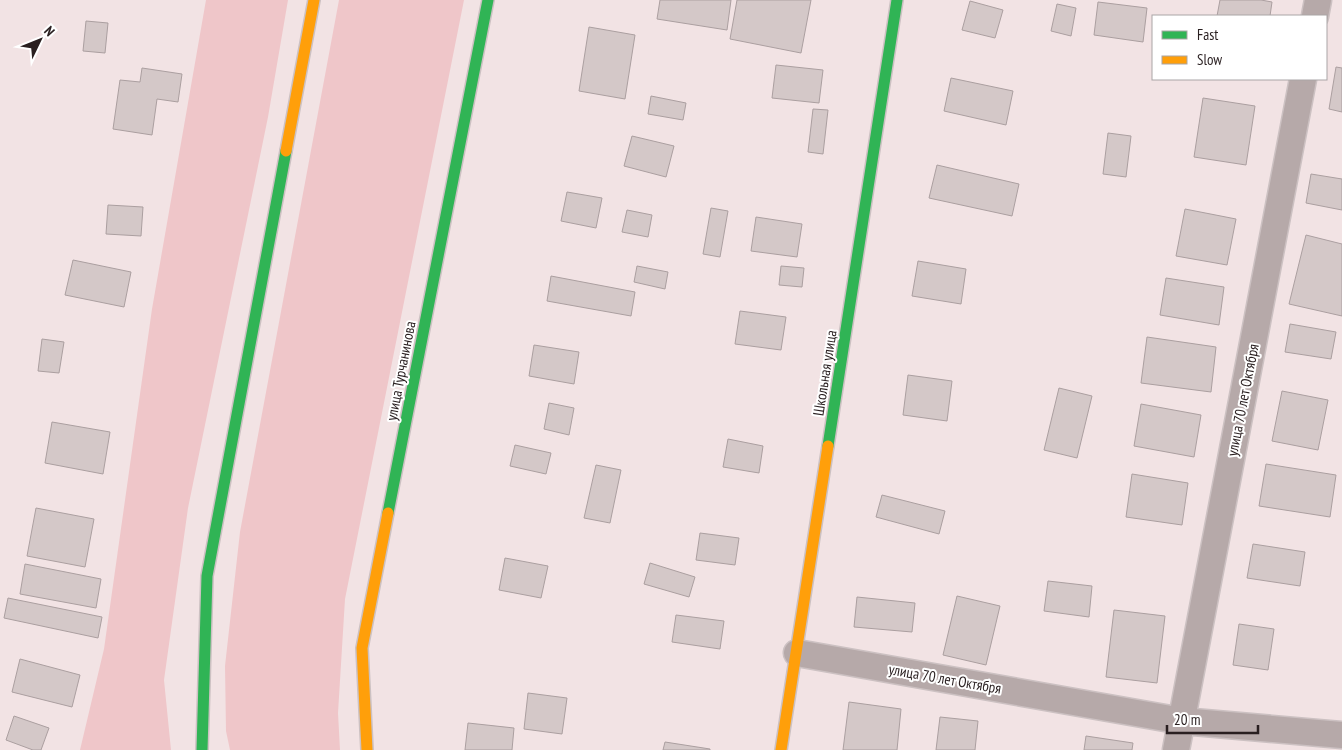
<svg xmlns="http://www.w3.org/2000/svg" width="1342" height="750" font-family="'PT Sans Narrow',sans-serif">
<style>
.green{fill:#efc6c9}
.building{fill:#d4c8c8;stroke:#ab9fa0}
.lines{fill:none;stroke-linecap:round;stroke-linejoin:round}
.street-casing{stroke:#ccc1c2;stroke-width:29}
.fast-casing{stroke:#ccc1c2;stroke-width:14}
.slow-casing{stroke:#ccc1c2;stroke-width:14}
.street{stroke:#b6a9a9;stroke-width:26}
.fast{stroke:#30b455;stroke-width:11}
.slow{stroke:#ff9f0a;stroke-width:11}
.labels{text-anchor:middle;stroke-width:4;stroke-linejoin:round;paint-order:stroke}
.street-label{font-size:15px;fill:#291f20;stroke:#fff}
</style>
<rect width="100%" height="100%" fill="#f2e3e4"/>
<!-- green -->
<path class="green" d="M 206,0 L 288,0 L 268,117 L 188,508 L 164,680 L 171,750 L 80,750 L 104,649 L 152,309 Z
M 339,0 L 464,0 L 345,599 L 338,713 L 340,750 L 230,750 L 226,731 L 225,666 L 240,532 Z"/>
<!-- building -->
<path class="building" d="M 660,0 L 731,0 L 727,30 L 657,19 Z
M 737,0 L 811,0 L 801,53 L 730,39 Z
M 1220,0 L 1261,0 L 1272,2 L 1270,16 L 1217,16 Z
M 970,1 L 1003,10 L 995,38 L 962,30 Z
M 1098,2 L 1147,8 L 1143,42 L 1094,35 Z
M 1057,4 L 1076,8 L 1071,36 L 1051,31 Z
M 86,21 L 108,23 L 105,53 L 83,51 Z
M 589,27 L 635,35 L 625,99 L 579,91 Z
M 776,65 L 823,70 L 819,103 L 772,98 Z
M 1336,67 L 1342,68 L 1342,112 L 1329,109 Z
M 142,68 L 182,74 L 178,102 L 157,99 L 152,135 L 113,129 L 120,80 L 140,82 Z
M 951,78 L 1013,91 L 1006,125 L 944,111 Z
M 651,96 L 686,103 L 683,120 L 648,114 Z
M 1203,98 L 1255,106 L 1246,165 L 1194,157 Z
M 813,109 L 828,110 L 823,154 L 808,152 Z
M 1108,133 L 1131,136 L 1126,177 L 1103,174 Z
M 632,136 L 674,146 L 666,177 L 624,166 Z
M 937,165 L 1019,184 L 1012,216 L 929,198 Z
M 1311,174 L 1342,179 L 1342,210 L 1306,203 Z
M 567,192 L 602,198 L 596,228 L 561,221 Z
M 108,205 L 143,207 L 141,236 L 106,234 Z
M 711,208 L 728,211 L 720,257 L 703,254 Z
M 1185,209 L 1236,219 L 1227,265 L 1176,256 Z
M 627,210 L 652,215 L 648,237 L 622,232 Z
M 756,217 L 802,224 L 797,257 L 751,251 Z
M 1306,235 L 1342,244 L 1342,316 L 1289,304 Z
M 73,260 L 131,272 L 124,307 L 65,295 Z
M 918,261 L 966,269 L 961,304 L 912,296 Z
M 637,266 L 668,272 L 665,289 L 634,282 Z
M 781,266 L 804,268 L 802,287 L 779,285 Z
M 551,276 L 635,292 L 631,316 L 547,301 Z
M 1166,278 L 1224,287 L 1219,325 L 1160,315 Z
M 740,311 L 786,317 L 781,350 L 735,344 Z
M 1290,324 L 1336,332 L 1331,359 L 1285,352 Z
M 1147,337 L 1216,347 L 1211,392 L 1141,383 Z
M 42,339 L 64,342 L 59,373 L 38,371 Z
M 534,345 L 579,352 L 574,384 L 529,376 Z
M 908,375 L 952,381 L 947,421 L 903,415 Z
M 1059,388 L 1092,396 L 1077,458 L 1044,450 Z
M 1282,391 L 1328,400 L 1318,450 L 1272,441 Z
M 549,403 L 574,408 L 569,435 L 544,429 Z
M 1141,404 L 1201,415 L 1194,457 L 1134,446 Z
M 52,422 L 110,432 L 103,474 L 45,463 Z
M 728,439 L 763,446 L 759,473 L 723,467 Z
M 515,445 L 551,453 L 546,474 L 510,466 Z
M 1266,464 L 1336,475 L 1330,517 L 1259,506 Z
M 596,465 L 621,470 L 610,523 L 584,518 Z
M 1132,474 L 1188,483 L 1182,525 L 1126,517 Z
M 882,495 L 945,511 L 939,534 L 876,517 Z
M 36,508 L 94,519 L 85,567 L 27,556 Z
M 700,533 L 739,538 L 735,565 L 696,560 Z
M 1253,544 L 1305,552 L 1300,586 L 1247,578 Z
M 505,558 L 548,566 L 541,598 L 499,590 Z
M 650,563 L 695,577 L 689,597 L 644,584 Z
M 25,564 L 101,579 L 96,608 L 20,594 Z
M 1048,581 L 1092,586 L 1089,617 L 1044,611 Z
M 957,596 L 1000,606 L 986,665 L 943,655 Z
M 857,597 L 915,603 L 912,632 L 854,627 Z
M 8,598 L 102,617 L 98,638 L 4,618 Z
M 1114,610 L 1165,616 L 1157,683 L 1106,677 Z
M 676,615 L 724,621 L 720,649 L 672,642 Z
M 1239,624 L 1274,629 L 1268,670 L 1233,665 Z
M 20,659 L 80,675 L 72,707 L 12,692 Z
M 528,693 L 567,698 L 562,734 L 524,729 Z
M 849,702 L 901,709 L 897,750 L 843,750 Z
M 14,716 L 49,728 L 41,750 L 33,750 L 6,740 Z
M 940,717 L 978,721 L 975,750 L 936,750 Z
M 468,723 L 514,728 L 512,750 L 465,750 Z
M 1086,736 L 1133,743 L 1132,750 L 1084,750 Z
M 665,742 L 710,749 L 710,750 L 663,750 Z"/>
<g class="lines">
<!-- street casing -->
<g class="street-casing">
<path id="street" d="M 1315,16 L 1318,0
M 797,653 L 1182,721 L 1342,735
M 1176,750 L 1303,79"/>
</g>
<!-- fast casing -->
<g class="fast-casing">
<path id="fast" d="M 828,446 L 897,0
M 388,513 L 488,0
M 202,750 L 207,576 L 286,151"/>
</g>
<!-- slow casing -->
<g class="slow-casing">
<path id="slow" d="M 286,151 L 314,0
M 367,750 L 362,648 L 388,513
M 781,750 L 828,446"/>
</g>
<!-- street -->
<use href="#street" class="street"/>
<!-- fast -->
<use href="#fast" class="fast"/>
<!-- slow -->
<use href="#slow" class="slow"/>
</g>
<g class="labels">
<!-- street labels -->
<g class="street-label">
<text transform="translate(401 371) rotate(-79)" y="5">улица Турчанинова</text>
<text transform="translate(825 373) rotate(-81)" y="5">Школьная улица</text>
<text transform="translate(1243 400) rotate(-79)" y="5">улица 70 лет Октября</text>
<text transform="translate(945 679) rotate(10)" y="5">улица 70 лет Октября</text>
</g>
</g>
<!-- legend -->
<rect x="1152" y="15" width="175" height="65" fill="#ffffff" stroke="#a9a5a6"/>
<rect x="1162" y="31" width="25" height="8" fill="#30b455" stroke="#a9a5a6"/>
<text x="1197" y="40" font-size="15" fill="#291f20">Fast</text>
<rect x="1162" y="56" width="25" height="8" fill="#ff9f0a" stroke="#a9a5a6"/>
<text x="1197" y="65" font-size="15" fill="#291f20">Slow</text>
<!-- north arrow -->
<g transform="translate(40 40) rotate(47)" stroke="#ffffff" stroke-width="4" paint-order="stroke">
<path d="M0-4L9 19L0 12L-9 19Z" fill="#291f20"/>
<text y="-8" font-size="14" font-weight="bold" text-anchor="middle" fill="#291f20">N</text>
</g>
<!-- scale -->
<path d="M1167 725v8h91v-8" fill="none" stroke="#291f20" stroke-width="2.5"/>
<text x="1174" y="725" font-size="15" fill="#291f20" stroke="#ffffff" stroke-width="4" paint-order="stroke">20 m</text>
</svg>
